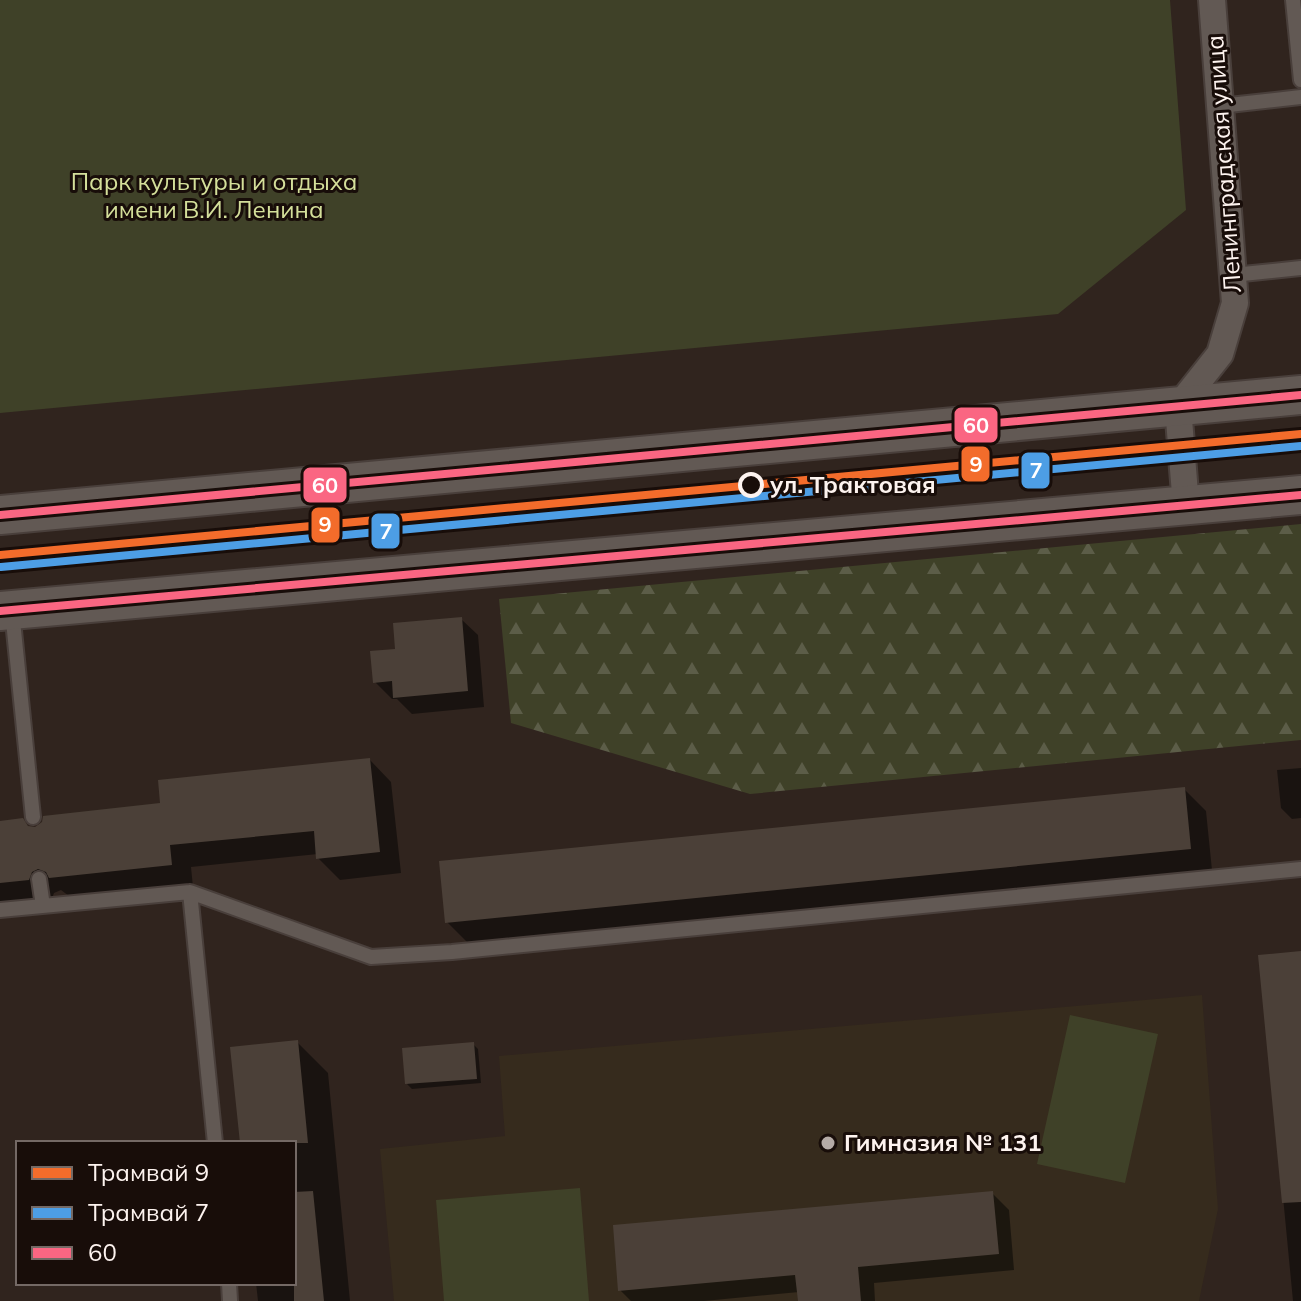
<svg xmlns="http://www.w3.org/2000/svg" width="1301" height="1301" font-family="Mulish,sans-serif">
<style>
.education{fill:#362b1d}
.forest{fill:url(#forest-firs)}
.green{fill:#3f4128}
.shadow{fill:#0007}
.building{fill:#4b4038}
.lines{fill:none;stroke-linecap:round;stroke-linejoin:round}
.lane-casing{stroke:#493f3b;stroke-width:18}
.street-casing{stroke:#493f3b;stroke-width:30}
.secondary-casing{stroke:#493f3b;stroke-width:42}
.lane{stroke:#625954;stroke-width:14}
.street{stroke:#625954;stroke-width:26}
.secondary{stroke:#625954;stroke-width:38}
.bus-1-casing{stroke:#180d09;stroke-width:14}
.bus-1{stroke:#fa6682;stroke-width:8}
.tram-1-casing{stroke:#180d09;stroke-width:14}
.tram-2-casing{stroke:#180d09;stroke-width:14}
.tram-1{stroke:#f36c2b;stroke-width:8}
.tram-2{stroke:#4d9ee5;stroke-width:8}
.stop-dot{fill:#180d09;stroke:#fdf3ef;stroke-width:4}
.poi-dot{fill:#b5aba6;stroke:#180d09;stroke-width:3}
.labels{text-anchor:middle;stroke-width:6;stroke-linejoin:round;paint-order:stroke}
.street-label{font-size:24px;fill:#fdf3ef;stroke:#180d09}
.park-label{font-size:24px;fill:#d4df9a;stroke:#180d09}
.stop-label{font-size:24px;font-weight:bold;fill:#fdf3ef;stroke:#180d09;text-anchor:start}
.poi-label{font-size:24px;font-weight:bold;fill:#fdf3ef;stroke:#180d09;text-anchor:start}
.line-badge{stroke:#180d09;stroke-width:3}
.badge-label{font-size:22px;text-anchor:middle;font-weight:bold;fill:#fff}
</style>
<defs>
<pattern id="forest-firs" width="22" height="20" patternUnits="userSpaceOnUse" patternTransform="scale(2)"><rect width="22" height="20" fill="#3f4128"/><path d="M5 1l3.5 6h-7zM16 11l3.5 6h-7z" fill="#5c5d48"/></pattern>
</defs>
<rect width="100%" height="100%" fill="#30241e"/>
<!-- education -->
<path class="education" d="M 1202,995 L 1218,1209 L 1199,1301 L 394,1301 L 380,1149 L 505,1136 L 499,1056 Z"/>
<!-- forest -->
<path class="forest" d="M 1301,524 L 1301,740 L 750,794 L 511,723 L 499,599 Z"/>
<!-- green -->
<path class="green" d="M 0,0 L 1170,0 L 1186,210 L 1058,314 L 0,413 Z
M 1070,1015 L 1158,1034 L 1125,1183 L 1037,1164 Z
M 580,1188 L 589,1301 L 444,1301 L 436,1200 Z"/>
<!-- shadow -->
<path class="shadow" d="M 461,619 L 478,635 L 484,707 L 412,714 L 397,699 L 392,699 L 375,682 Z
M 370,760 L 391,782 L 401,873 L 340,880 L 318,858 L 318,854 L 191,867 L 193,887 L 73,899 L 61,890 L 54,893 L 51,901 L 0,906 L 0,823 L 22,820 L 30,828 L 163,805 Z
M 1301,768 L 1301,818 L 1292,819 L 1281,808 L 1277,770 Z
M 1184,789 L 1206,811 L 1212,870 L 469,944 L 447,922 Z
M 1301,953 L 1301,1301 L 1293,1301 L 1260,957 Z
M 297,1042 L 328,1073 L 350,1301 L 258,1301 L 256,1283 L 294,1283 L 294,1143 L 242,1143 Z
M 473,1044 L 478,1049 L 481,1083 L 412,1089 L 407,1084 Z
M 992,1193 L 1009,1210 L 1014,1270 L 874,1283 L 875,1301 L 800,1301 L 799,1292 L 704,1301 L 631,1301 L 620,1290 Z"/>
<!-- building -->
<path class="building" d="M 462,617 L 468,691 L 393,698 L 392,681 L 373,683 L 370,651 L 395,649 L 393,623 Z
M 370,758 L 380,852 L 316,859 L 314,831 L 170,845 L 172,865 L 49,878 L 46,872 L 38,869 L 32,872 L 29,880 L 0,883 L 0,821 L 23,818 L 28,826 L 35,827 L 42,822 L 43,816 L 160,803 L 158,780 Z
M 1185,787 L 1191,849 L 445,923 L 439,861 Z
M 1301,951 L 1301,1202 L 1282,1203 L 1258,955 Z
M 298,1040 L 308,1143 L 240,1143 L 230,1047 Z
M 474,1042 L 477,1079 L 405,1084 L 402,1048 Z
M 313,1191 L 324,1301 L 294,1301 L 294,1192 Z
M 993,1191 L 999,1254 L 858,1267 L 861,1301 L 798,1301 L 795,1275 L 618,1291 L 613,1225 Z"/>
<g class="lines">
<!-- lane casing -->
<g class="lane-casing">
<path id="lane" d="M 1293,0 L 1301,80
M 1220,106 L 1301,97
M 1233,275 L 1301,268
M 12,611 L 33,817
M 39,879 L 43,906
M 190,892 L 215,1143
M 0,910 L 190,892 L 371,957 L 452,952 L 1301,869
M 229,1283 L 230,1301"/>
</g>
<!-- street casing -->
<g class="street-casing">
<path id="street" d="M 1186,506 L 1178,407 L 1220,354 L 1235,303 L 1212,0"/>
</g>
<!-- secondary casing -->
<g class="secondary-casing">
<path id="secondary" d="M 0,515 L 1301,395
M 0,611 L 1301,495"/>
</g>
<!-- lane -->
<use href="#lane" class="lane"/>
<!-- street -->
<use href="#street" class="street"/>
<!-- secondary -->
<use href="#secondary" class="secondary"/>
<!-- bus-1 casing -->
<g class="bus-1-casing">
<path id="bus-1" d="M 0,515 L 1301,395
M 0,611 L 1301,495"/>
</g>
<!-- bus-1 -->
<use href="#bus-1" class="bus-1"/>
<!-- tram-1 casing -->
<g class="tram-1-casing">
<path id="tram-1" d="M 0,555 L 1301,434"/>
</g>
<!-- tram-2 casing -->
<g class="tram-2-casing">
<path id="tram-2" d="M 1,567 L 1301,446"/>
</g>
<!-- tram-1 -->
<use href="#tram-1" class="tram-1"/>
<!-- tram-2 -->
<use href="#tram-2" class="tram-2"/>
</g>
<!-- markers -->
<circle class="stop-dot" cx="751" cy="485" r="11"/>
<circle class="poi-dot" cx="828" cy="1143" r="8"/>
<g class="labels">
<!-- street labels -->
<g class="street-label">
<text transform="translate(1224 164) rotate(-94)" y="8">Ленинградская улица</text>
</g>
<!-- park labels -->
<g class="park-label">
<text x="214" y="190">Парк культуры и отдыха<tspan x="214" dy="28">имени В.И. Ленина</tspan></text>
</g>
<!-- stop labels -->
<g class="stop-label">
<text x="770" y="493">ул. Трактовая</text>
</g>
<!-- poi labels -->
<g class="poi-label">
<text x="844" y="1151">Гимназия № 131</text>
</g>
</g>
<g class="line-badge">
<rect x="953" y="406" width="46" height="38" rx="8" fill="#fa6682"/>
<rect x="960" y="445" width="31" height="38" rx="8" fill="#f36c2b"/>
<rect x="1020" y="451" width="31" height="39" rx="8" fill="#4d9ee5"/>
<rect x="302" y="466" width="46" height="38" rx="8" fill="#fa6682"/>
<rect x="310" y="506" width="31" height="38" rx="8" fill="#f36c2b"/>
<rect x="370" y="512" width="31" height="38" rx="8" fill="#4d9ee5"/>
</g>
<g class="badge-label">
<text x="976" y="433">60</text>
<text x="976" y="472">9</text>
<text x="1036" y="478">7</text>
<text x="325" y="493">60</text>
<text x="325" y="532">9</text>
<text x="386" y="539">7</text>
</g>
<!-- legend -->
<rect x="16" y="1141" width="280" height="144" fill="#180d09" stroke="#746965" stroke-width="2"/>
<rect x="32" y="1167" width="40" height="12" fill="#f36c2b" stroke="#746965" stroke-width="2"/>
<text x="88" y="1181" font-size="24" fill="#fdf3ef">Трамвай 9</text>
<rect x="32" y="1207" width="40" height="12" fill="#4d9ee5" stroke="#746965" stroke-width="2"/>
<text x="88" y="1221" font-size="24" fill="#fdf3ef">Трамвай 7</text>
<rect x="32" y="1247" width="40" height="12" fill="#fa6682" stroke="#746965" stroke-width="2"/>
<text x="88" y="1261" font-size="24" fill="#fdf3ef">60</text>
</svg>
